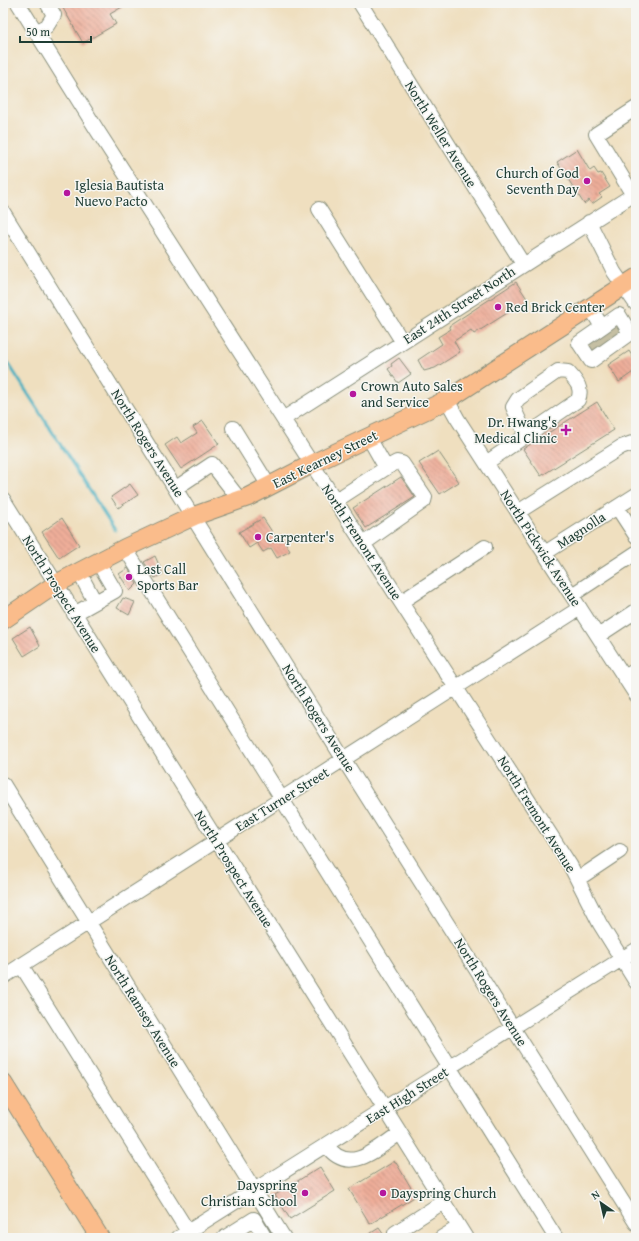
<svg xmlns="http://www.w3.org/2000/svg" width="639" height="1241" font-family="'Gentium Book Plus',serif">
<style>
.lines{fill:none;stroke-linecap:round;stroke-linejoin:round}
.stream{stroke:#42afc0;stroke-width:3}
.building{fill:url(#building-back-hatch)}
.minor-tunnel{stroke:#c5bfa3;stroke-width:14;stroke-dasharray:14 7;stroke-linecap:butt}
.minor-casing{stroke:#878e7a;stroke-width:16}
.major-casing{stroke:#878e7a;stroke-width:20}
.minor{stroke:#fff;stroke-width:14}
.major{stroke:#fabc8b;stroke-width:18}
.poi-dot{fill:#b5179e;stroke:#f6f6f2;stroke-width:1.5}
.labels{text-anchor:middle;stroke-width:3;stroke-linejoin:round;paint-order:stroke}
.street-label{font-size:14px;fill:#1f3d34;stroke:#f6f6f2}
.poi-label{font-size:14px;fill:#1f3d34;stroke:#f6f6f2;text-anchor:start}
</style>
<defs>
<pattern id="building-back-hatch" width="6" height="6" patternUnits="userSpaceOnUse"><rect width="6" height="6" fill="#eead99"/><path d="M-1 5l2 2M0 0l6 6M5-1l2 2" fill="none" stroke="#c08e7e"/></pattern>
</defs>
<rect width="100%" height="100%" fill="#f6f6f2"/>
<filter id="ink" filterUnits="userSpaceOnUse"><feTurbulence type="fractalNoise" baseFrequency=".025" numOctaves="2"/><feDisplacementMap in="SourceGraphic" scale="8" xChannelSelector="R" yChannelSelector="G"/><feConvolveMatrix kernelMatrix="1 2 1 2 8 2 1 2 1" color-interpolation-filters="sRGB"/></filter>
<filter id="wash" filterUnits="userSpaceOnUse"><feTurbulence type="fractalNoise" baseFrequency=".012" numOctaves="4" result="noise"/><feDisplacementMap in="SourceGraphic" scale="16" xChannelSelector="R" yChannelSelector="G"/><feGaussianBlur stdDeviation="0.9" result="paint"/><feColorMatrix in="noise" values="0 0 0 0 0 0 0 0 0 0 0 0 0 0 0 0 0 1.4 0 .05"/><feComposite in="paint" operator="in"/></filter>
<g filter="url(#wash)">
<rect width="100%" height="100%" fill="#efdfbf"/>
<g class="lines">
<!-- stream -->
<path class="stream" d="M 3,355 L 115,530"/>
</g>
<g id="blocks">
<!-- building -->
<path class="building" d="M 60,3 L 129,3 L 110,14 L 116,24 L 83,43 Z
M 577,149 L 590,171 L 594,168 L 598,174 L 601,173 L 610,187 L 599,194 L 602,197 L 592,204 L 589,200 L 584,204 L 557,162 Z
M 516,282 L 528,300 L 474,334 L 471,330 L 454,341 L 460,352 L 435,368 L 424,371 L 418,360 L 442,344 L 438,337 L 451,329 L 449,326 Z
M 616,327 L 619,331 L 593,349 L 591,345 Z
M 629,351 L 636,362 L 636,370 L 619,382 L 608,365 Z
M 399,358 L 411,374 L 398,383 L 388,369 L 392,366 L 391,364 Z
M 597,402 L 614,430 L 541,476 L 523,449 Z
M 203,421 L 219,444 L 181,469 L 165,445 L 177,437 L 181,443 L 197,433 L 193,427 Z
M 438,451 L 459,482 L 440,494 L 419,463 Z
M 401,477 L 415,497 L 366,528 L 353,508 Z
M 130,484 L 138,495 L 118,508 L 111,497 Z
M 62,518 L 79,545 L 59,558 L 42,532 Z
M 263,518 L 276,538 L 281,535 L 290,551 L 277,558 L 271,548 L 263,552 L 257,543 L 249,548 L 239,532 Z
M 155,556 L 163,574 L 155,578 L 144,562 Z
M 128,568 L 137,584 L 130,591 L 119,574 Z
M 123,598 L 135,602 L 129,615 L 117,608 Z
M 30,627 L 40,646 L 24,656 L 13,638 Z
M 395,1161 L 416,1196 L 370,1224 L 349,1189 Z
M 320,1167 L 335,1191 L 290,1219 L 275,1195 Z
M 379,1228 L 386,1238 L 363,1238 Z"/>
</g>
</g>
<g filter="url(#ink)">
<use href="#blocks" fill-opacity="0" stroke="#878e7a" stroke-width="1"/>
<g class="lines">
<!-- minor-tunnel -->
<path class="minor-tunnel" d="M 611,324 L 618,335
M 601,331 L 608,341
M 591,338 L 598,349"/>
<!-- minor casing -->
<g class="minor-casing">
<path id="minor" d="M 18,3 L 97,130 L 570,865 L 600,924 L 636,982
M 360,3 L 523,264
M 36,32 L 47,26 L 54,15 L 47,3
M 633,195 L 596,134 L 636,108
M 319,209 L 402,341
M 3,212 L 344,760 L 636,1223
M 589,222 L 614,272 L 636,304
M 590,307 L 602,327 L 579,343 L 591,361 L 630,333 L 619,315 L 602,327
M 447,400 L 457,418 L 636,695
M 283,419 L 636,193
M 233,428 L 269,486
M 486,463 L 578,400 C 583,388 576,381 568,372 L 558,371 L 518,399 L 513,407 L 526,435
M 176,488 L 212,464 L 240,500
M 3,499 L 466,1238
M 335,501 L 386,468
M 617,507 L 636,536
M 518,512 L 621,447 L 632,443 L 636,447
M 363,544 L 424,501 L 425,497 L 402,463 L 397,462 L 386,468 L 369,438
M 125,548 L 556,1238
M 545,553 L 636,495
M 79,572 L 95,602
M 572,595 L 636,553
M 401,602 L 485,547
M 74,614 L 115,591 L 98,562
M 598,636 L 636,611
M 625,677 L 636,670
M 3,784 L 284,1238
M 578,879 L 620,851
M 21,965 L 192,1238
M 3,977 L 580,608
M 326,1145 C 349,1177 376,1149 400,1133
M 178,1238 L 636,950
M 224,1238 L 254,1219 L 265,1238
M 398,1238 L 395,1233 L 443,1202
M 441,1238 L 459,1227"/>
</g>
<!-- major casing -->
<g class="major-casing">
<path id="major" d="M 3,620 L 56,584 L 125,548 L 194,516 L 248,497 L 312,464 L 447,400 L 636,278
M 3,1083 L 100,1238"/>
</g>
<!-- minor -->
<use href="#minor" class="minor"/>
<!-- major -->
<use href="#major" class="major"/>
</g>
</g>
<!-- markers -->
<g class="poi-dot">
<circle cx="587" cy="181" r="4"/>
<circle cx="67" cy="193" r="4"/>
<circle cx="498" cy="307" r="4"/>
<circle cx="353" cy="394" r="4"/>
<path d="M564 424h4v4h4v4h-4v4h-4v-4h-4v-4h4z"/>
<circle cx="258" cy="537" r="4"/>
<circle cx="129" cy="577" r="4"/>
<circle cx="305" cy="1193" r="4"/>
<circle cx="383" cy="1193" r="4"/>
</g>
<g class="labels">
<!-- street labels -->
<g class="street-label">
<text transform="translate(441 134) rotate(58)" y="5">North Weller Avenue</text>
<text transform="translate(459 305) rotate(-33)" y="5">East 24th Street North</text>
<text transform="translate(148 443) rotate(58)" y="5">North Rogers Avenue</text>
<text transform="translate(325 459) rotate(-26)" y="5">East Kearney Street</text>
<text transform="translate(581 530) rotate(-33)" y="5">Magnolla</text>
<text transform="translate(362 542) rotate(57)" y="5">North Fremont Avenue</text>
<text transform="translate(541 548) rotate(57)" y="5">North Pickwick Avenue</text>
<text transform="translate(62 594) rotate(58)" y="5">North Prospect Avenue</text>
<text transform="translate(319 718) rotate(58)" y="5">North Rogers Avenue</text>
<text transform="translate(282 799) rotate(-32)" y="5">East Turner Street</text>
<text transform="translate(537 814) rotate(58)" y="5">North Fremont Avenue</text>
<text transform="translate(234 869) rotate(58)" y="5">North Prospect Avenue</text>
<text transform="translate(491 992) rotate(58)" y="5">North Rogers Avenue</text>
<text transform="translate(143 1011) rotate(58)" y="5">North Ramsey Avenue</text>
<text transform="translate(407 1095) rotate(-32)" y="5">East High Street</text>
</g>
<!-- poi labels -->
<g class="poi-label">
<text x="579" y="178" text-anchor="end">Church of God<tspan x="579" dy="16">Seventh Day</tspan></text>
<text x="75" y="190">Iglesia Bautista<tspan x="75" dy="16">Nuevo Pacto</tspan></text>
<text x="506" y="312">Red Brick Center</text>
<text x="361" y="391">Crown Auto Sales<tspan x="361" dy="16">and Service</tspan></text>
<text x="557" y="427" text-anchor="end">Dr. Hwang's<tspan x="557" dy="16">Medical Clinic</tspan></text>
<text x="266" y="542">Carpenter's</text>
<text x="137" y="574">Last Call<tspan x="137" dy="16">Sports Bar</tspan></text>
<text x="297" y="1190" text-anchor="end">Dayspring<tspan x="297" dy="16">Christian School</tspan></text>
<text x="391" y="1198">Dayspring Church</text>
</g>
</g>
<!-- margin -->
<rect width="639" height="1241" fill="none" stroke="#f6f6f2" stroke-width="16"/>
<!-- north arrow -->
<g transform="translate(601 1203) rotate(326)" stroke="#f6f6f2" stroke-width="3" paint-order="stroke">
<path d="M0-3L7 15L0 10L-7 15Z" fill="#1f3d34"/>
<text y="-6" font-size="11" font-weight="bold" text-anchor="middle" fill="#1f3d34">N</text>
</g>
<!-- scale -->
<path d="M20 36v6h71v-6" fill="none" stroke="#1f3d34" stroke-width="2"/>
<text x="26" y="36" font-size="12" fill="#1f3d34" stroke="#f6f6f2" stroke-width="3" paint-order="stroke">50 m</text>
</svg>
